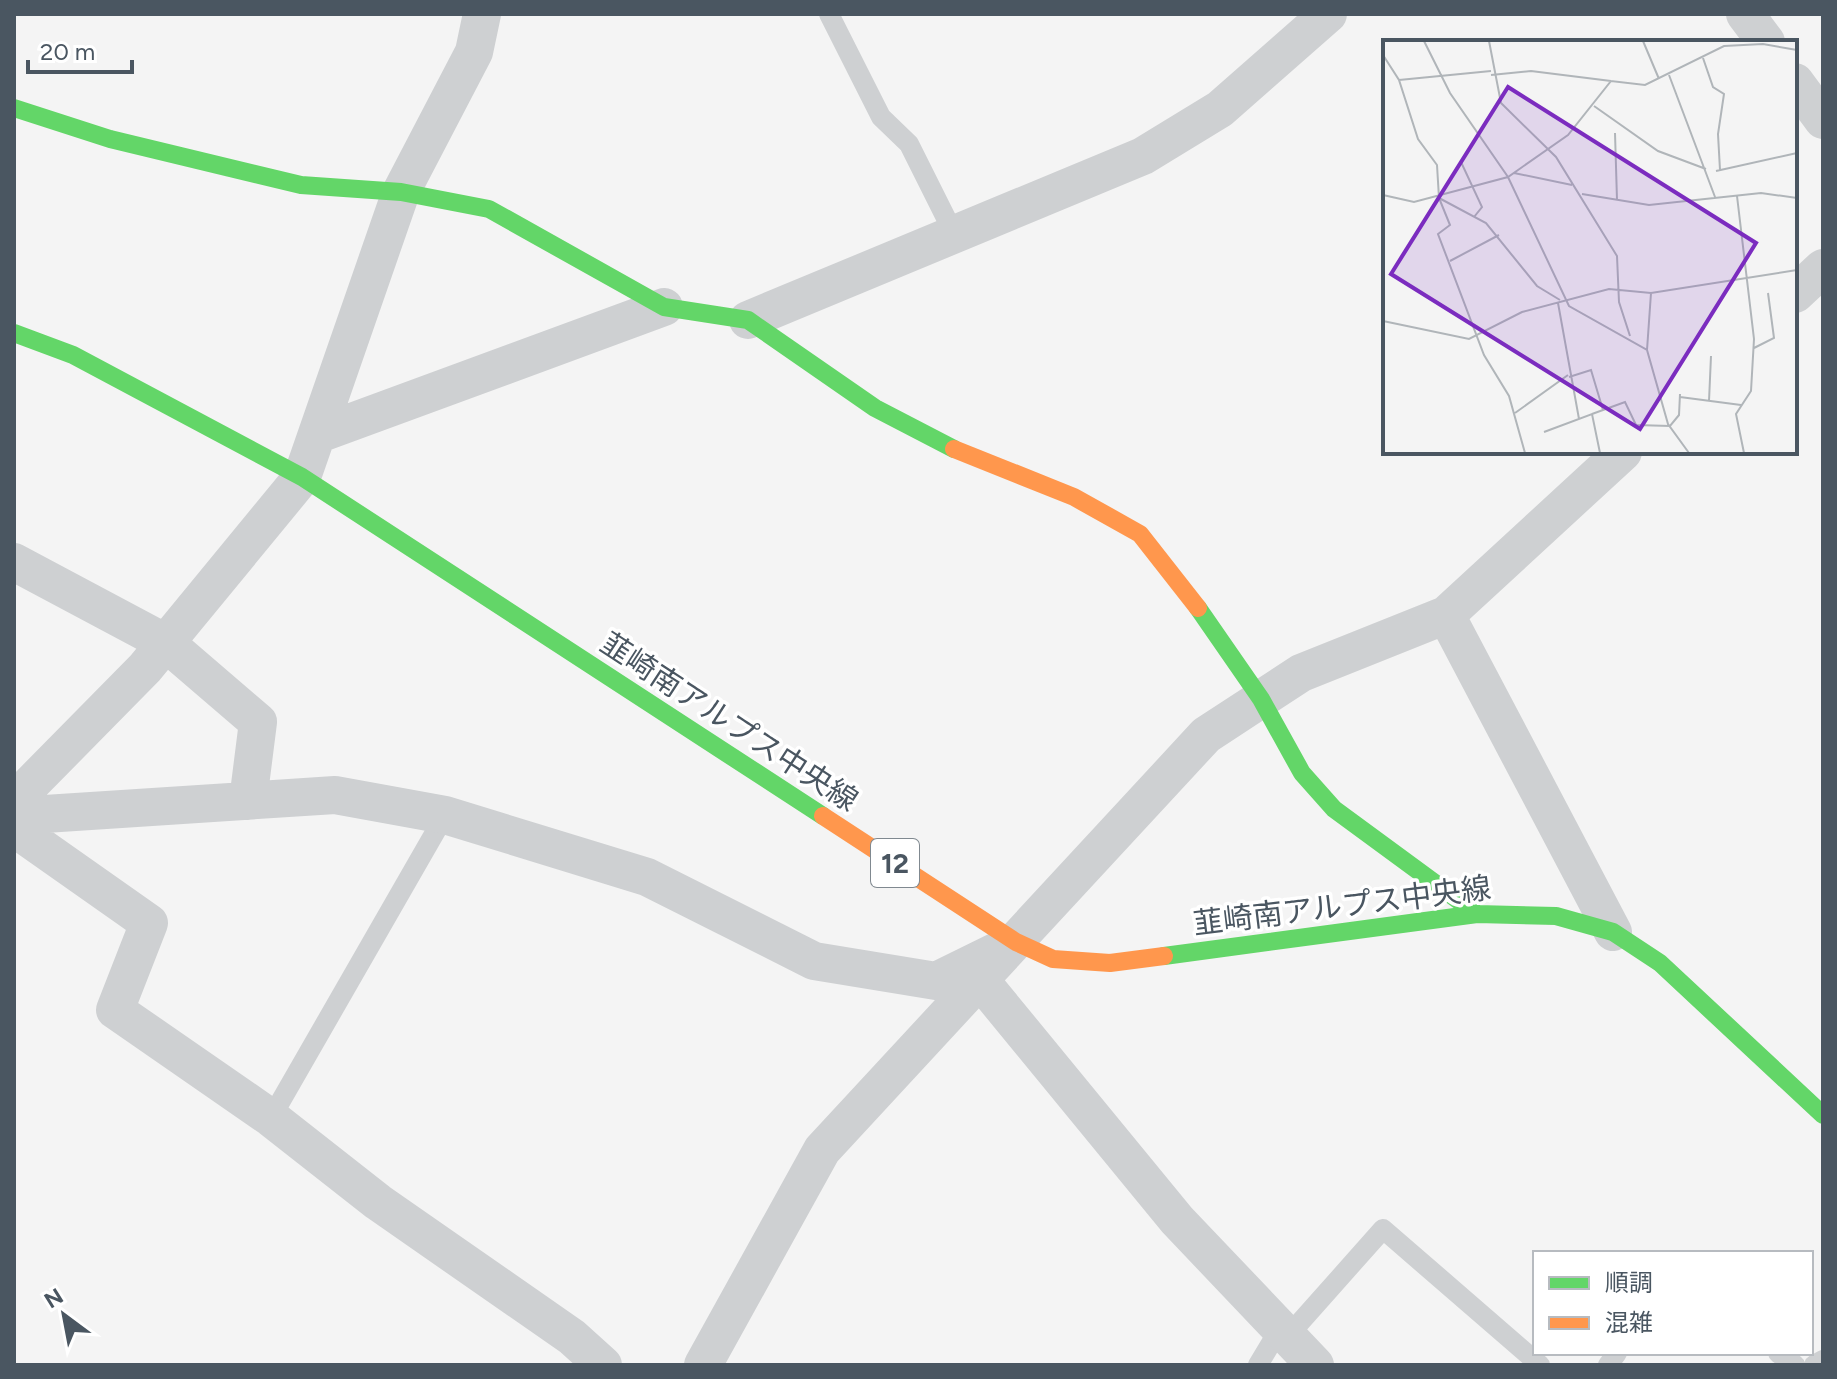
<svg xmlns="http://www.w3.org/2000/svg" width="1837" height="1379" font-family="Figtree,'Noto Sans JP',sans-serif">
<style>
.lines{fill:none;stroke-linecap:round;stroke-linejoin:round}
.lane{stroke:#ced0d2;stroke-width:20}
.street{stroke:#ced0d2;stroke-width:38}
.fast{stroke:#63d668;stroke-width:18}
.slow{stroke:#ff974d;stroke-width:18}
.labels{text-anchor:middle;stroke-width:7;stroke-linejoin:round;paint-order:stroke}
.shield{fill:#fff;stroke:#808990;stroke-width:2}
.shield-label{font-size:28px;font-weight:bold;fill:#4a5661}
.street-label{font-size:30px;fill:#4a5661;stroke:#fff}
.inset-road{fill:none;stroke:#b0b5b9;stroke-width:2}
.view{fill:#7b2cbf;fill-opacity:0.15;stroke:#7b2cbf;stroke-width:4}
.inset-edge{fill:none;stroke:#4a5661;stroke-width:4}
</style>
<rect width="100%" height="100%" fill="#f4f4f4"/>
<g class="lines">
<!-- lane -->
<path class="lane" d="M 829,14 L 881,117 L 909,144 L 954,234
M 271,1118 L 445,815
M 1287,1337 L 1383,1229 L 1540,1365
M 1778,1353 L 1795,1365
M 1258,1365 L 1279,1330
M 1608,1365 L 1617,1353
M 1814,1365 L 1823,1360"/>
<!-- street -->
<path class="street" d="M 1745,14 L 1766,42
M 1795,82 L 1823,120
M 1795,294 L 1823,268
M 748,320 L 1143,156 L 1220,109 L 1328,14
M 319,434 L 664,307
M 14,562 L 166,643 L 258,722 L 248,801
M 1446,615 L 1613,932
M 14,801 L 145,668 L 302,477 L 401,192 L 474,52 L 482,14
M 14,816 L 335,795 L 445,815 L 647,877 L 814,961 L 936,981 L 995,952
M 14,828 L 149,923 L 115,1010 L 271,1118 L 378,1202 L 572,1337 L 603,1365
M 980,980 L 1177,1220 L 1315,1365
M 703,1365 L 822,1150 L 1206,735 L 1301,673 L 1446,615 L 1623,452"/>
<!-- fast -->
<path class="fast" d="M 14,108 L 110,139 L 301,185 L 401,192 L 489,209 L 664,307 L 748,320 L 875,408 L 954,449
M 14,333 L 73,355 L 302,477 L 823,816
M 1198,608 L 1261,699 L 1302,773 L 1334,809 L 1477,914
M 1164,956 L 1477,914 L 1556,916 L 1613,932 L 1660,963 L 1823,1115"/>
<!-- slow -->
<path class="slow" d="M 954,449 L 1074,497 L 1140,534 L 1198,608
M 823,816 L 1016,942 L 1053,959 L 1110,963 L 1164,956"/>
</g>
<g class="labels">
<!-- shield labels -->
<rect class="shield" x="871" y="839" width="48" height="48" rx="6"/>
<g class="shield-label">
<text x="895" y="873">12</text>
</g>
<!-- street labels -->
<g class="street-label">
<text transform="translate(729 722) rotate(33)" y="10">韮崎南アルプス中央線</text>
<text transform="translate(1342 906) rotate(-7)" y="10">韮崎南アルプス中央線</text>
</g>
</g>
<!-- overview -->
<g transform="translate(1383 40)">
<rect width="414" height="414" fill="#f4f4f4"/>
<path class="inset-road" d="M 41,1 L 67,53 L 125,137 L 186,266 L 264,310 L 285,384 L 306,413M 106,1 L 118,63 L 173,117 L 234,216 L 236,262 L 247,296M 260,1 L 276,39M 0,15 L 16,40 L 35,99 L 54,125 L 56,158 L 67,185 L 55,194 L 101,315 L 126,356 L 142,413M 320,18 L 330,47 L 341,54 L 335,94 L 337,130M 108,35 L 148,31 L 228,41M 286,35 L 332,157M 16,40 L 108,31M 211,66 L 275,111 L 323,129M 232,93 L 234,160M 78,122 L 99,167 L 91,177M 333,131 L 414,113M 131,133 L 189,145M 199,154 L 266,165 L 378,153 L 414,158M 0,155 L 31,162 L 125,137 L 185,95 L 228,41 L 262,45 L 341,6 L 380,4 L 414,10M 354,156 L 371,299 L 368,351 L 353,374 L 361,413M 56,158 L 103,183 L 154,246 L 177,260M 67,221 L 116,195M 175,263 L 196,379M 0,281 L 86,299 L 139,272 L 226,249 L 268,253 L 414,230M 371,308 L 391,298 L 385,253M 264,310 L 268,253M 186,337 L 208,330 L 220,370M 297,357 L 358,365M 326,361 L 328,316M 132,373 L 185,335M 209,374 L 242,362 L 253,385 L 287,386 L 296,375 L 297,354M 161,392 L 209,374 L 217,413"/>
<path class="view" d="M 125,47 L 373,203 L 257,389 L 8,234 Z"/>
<rect width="414" height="414" class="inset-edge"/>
</g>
<!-- border -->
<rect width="1837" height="1379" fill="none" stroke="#4a5661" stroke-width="32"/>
<!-- legend -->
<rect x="1533" y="1251" width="280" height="104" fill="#ffffff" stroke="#b7bbc0" stroke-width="2"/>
<rect x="1549" y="1277" width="40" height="12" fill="#63d668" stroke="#b7bbc0" stroke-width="2"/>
<text x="1605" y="1291" font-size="24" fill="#4a5661">順調</text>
<rect x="1549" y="1317" width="40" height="12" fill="#ff974d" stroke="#b7bbc0" stroke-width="2"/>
<text x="1605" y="1331" font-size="24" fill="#4a5661">混雑</text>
<!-- north arrow -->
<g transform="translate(64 1315) rotate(328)" stroke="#ffffff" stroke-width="6" paint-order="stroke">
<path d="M0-6L14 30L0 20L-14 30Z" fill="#4a5661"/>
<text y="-12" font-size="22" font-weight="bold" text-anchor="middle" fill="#4a5661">N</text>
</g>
<!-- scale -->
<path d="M28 60v12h104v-12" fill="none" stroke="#4a5661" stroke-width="4"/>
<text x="40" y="60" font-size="24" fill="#4a5661" stroke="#ffffff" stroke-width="6" paint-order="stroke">20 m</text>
</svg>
